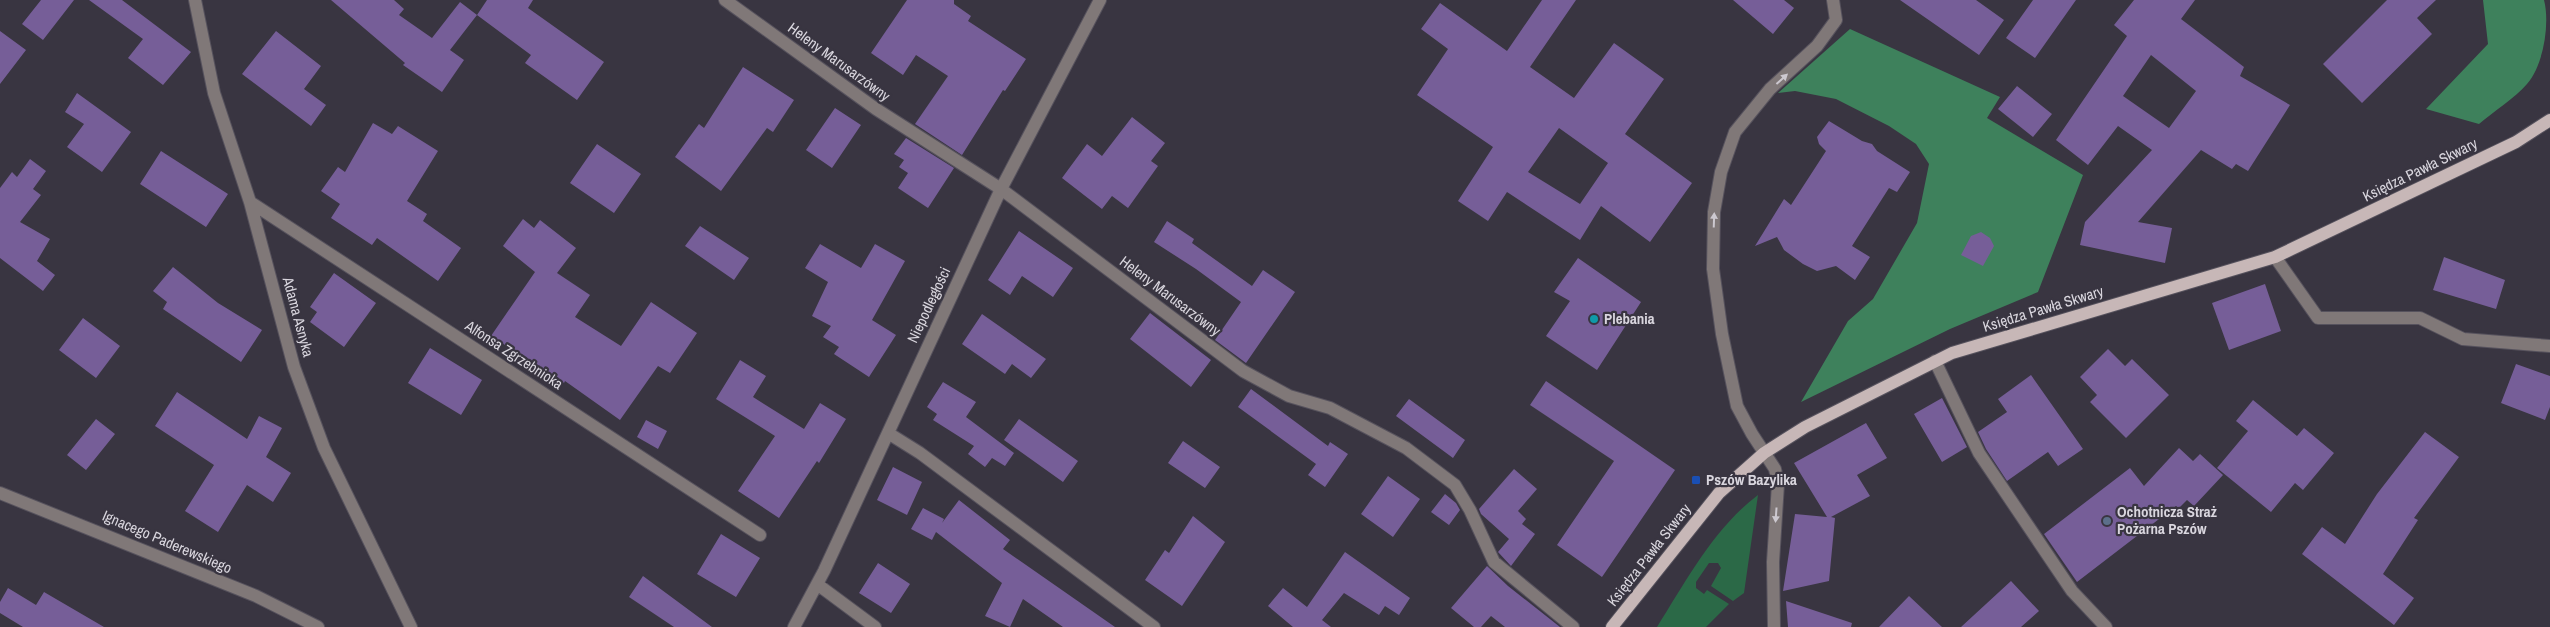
<svg xmlns="http://www.w3.org/2000/svg" width="2550" height="627" font-family="'Archivo Narrow',sans-serif">
<style>
.green{fill:#2b6947}
.forest{fill:#3e815c}
.building{fill:#765e98;fill-rule:evenodd}
.lines{fill:none;stroke-linecap:round;stroke-linejoin:round}
.minor-casing{stroke:#56525d;stroke-width:14}
.major-casing{stroke:#56525d;stroke-width:14}
.minor{stroke:#807878;stroke-width:12}
.major{stroke:#c7b7b7;stroke-width:12}
.oneway{fill:#ccc8cf}
.culture-dot{fill:#0f9aa8;stroke:#393541;stroke-width:2}
.transit-dot{fill:#1a4fb4;stroke:#393541;stroke-width:2}
.service-dot{fill:#5c6f8a;stroke:#393541;stroke-width:2}
.labels{text-anchor:middle;stroke-width:4.5;stroke-linejoin:round;paint-order:stroke}
.street-label{font-size:15px;fill:#d9d6de;stroke:#393541}
.poi-label{font-size:15px;font-weight:bold;fill:#d9d6de;stroke:#393541;text-anchor:start}
</style>
<rect width="100%" height="100%" fill="#393541"/>
<!-- green -->
<path class="green" d="M 1758,495 L 1744,593 L 1733,601 L 1711,586 L 1721,568 L 1718,563 L 1709,563 L 1696,582 L 1696,588 L 1704,594 L 1707,590 L 1729,604 L 1706,627 L 1657,627 C 1686,581 1714,528 1758,495 Z"/>
<!-- forest -->
<path class="forest" d="M 2483,0 L 2544,0 C 2550,22 2544,65 2527,84 C 2514,99 2494,111 2479,124 L 2426,109 L 2488,44 Z
M 1850,29 L 2000,97 L 1987,118 L 2083,175 L 2038,292 L 1950,329 L 1801,402 L 1848,321 L 1873,299 L 1917,223 L 1929,164 L 1916,144 L 1889,126 L 1836,99 L 1795,91 L 1778,93 Z"/>
<!-- building -->
<path class="building" d="M 41,0 L 74,0 L 43,40 L 22,24 Z
M 89,0 L 122,0 L 191,52 L 163,85 L 128,58 L 143,39 Z
M 331,0 L 394,0 L 404,9 L 399,15 L 432,38 L 460,2 L 477,15 L 450,50 L 464,60 L 442,92 L 403,65 L 405,63 Z
M 487,0 L 533,0 L 528,8 L 604,62 L 577,100 L 525,63 L 531,55 L 477,15 Z
M 907,0 L 954,0 L 954,4 L 971,16 L 968,21 L 1026,59 L 1005,91 L 1003,90 L 962,155 L 915,124 L 948,76 L 916,55 L 903,75 L 871,53 Z
M 1542,0 L 1576,0 L 1530,67 L 1574,98 L 1614,43 L 1664,79 L 1625,134 L 1692,183 L 1650,242 L 1601,206 L 1580,240 L 1507,192 L 1488,221 L 1458,201 L 1493,147 L 1417,95 L 1448,49 L 1421,29 L 1440,3 L 1507,51 ZM 1559,128 L 1608,163 L 1580,204 L 1528,172 Z
M 1733,0 L 1784,0 L 1794,8 L 1773,34 Z
M 1900,0 L 1976,0 L 2004,20 L 1979,55 Z
M 2033,0 L 2076,0 L 2035,58 L 2006,38 Z
M 2134,0 L 2195,0 L 2181,19 L 2244,67 L 2240,76 L 2290,105 L 2248,171 L 2236,164 L 2232,169 L 2201,150 L 2138,222 L 2172,228 L 2165,263 L 2080,245 L 2085,222 L 2152,150 L 2118,126 L 2088,165 L 2056,140 L 2127,36 L 2114,25 ZM 2151,55 L 2196,91 L 2169,128 L 2123,96 Z
M 2387,0 L 2436,0 L 2417,18 L 2432,34 L 2362,103 L 2323,64 Z
M 0,31 L 26,50 L 0,84 Z
M 276,31 L 321,66 L 304,89 L 326,105 L 311,126 L 242,74 Z
M 743,67 L 794,100 L 773,132 L 767,128 L 721,191 L 675,157 L 699,124 L 704,128 Z
M 2017,86 L 2052,114 L 2033,137 L 1998,109 Z
M 77,93 L 131,132 L 102,172 L 67,147 L 84,124 L 65,112 Z
M 835,108 L 861,125 L 832,168 L 806,150 Z
M 1132,117 L 1165,143 L 1151,161 L 1158,166 L 1128,208 L 1112,196 L 1102,209 L 1062,178 L 1087,144 L 1102,156 Z
M 1829,121 L 1862,141 L 1872,144 L 1877,151 L 1910,172 L 1897,192 L 1889,188 L 1852,246 L 1870,257 L 1855,280 L 1836,266 L 1817,271 L 1803,264 L 1784,250 L 1777,237 L 1755,246 L 1784,199 L 1791,205 L 1826,151 L 1819,144 L 1817,137 Z
M 373,123 L 392,134 L 398,126 L 438,151 L 407,201 L 427,214 L 423,221 L 461,248 L 438,281 L 377,238 L 372,245 L 331,218 L 340,204 L 321,191 L 338,167 L 345,172 Z
M 906,138 L 954,168 L 928,208 L 898,188 L 908,173 L 899,167 L 904,160 L 894,154 Z
M 597,144 L 641,174 L 614,213 L 570,183 Z
M 161,151 L 228,194 L 206,227 L 140,184 Z
M 30,159 L 46,171 L 33,189 L 41,195 L 20,222 L 50,239 L 37,261 L 55,275 L 43,291 L 0,258 L 0,188 L 12,172 L 17,177 Z
M 523,219 L 534,228 L 540,220 L 576,248 L 557,273 L 590,295 L 575,317 L 621,346 L 651,302 L 697,333 L 670,373 L 658,366 L 620,420 L 565,381 L 564,383 L 491,336 L 535,272 L 503,246 Z
M 1167,221 L 1194,239 L 1192,243 L 1252,286 L 1263,270 L 1295,292 L 1246,363 L 1215,340 L 1241,302 L 1196,269 L 1154,242 Z
M 700,226 L 749,258 L 734,280 L 685,246 Z
M 1019,231 L 1073,268 L 1053,297 L 1022,276 L 1010,295 L 988,280 Z
M 1981,232 L 1990,238 L 1994,246 L 1983,266 L 1961,255 L 1971,236 Z
M 820,244 L 861,268 L 875,244 L 905,261 L 872,320 L 896,335 L 869,377 L 834,354 L 839,347 L 823,337 L 831,326 L 812,316 L 828,282 L 805,268 Z
M 2444,257 L 2505,280 L 2496,309 L 2433,290 Z
M 1578,258 L 1641,302 L 1597,370 L 1546,336 L 1570,301 L 1554,292 Z
M 173,267 L 218,303 L 262,330 L 241,362 L 163,309 L 167,302 L 153,291 Z
M 334,273 L 376,303 L 344,347 L 310,322 L 317,312 L 310,307 Z
M 2265,284 L 2281,331 L 2229,350 L 2212,303 Z
M 1150,313 L 1211,360 L 1191,387 L 1130,339 Z
M 982,314 L 1046,359 L 1031,378 L 1012,364 L 1005,374 L 962,344 Z
M 83,318 L 120,346 L 96,378 L 59,350 Z
M 430,348 L 482,380 L 461,415 L 408,383 Z
M 2108,349 L 2125,366 L 2132,359 L 2169,395 L 2126,438 L 2090,402 L 2097,395 L 2080,377 Z
M 740,360 L 766,376 L 753,397 L 804,429 L 820,403 L 846,419 L 819,463 L 817,461 L 779,518 L 738,491 L 775,436 L 716,399 Z
M 2516,364 L 2550,376 L 2550,407 L 2545,420 L 2501,403 Z
M 2031,375 L 2083,449 L 2058,466 L 2048,452 L 2007,481 L 1986,449 L 1978,432 L 2007,412 L 1998,399 Z
M 1546,381 L 1675,470 L 1602,577 L 1557,545 L 1614,461 L 1530,405 Z
M 943,382 L 976,402 L 966,417 L 1014,453 L 1005,466 L 992,458 L 985,467 L 968,454 L 974,446 L 933,420 L 937,414 L 927,407 Z
M 1251,389 L 1328,446 L 1330,442 L 1348,454 L 1325,487 L 1308,475 L 1316,464 L 1238,407 Z
M 177,392 L 247,439 L 259,416 L 282,428 L 266,457 L 291,473 L 273,502 L 247,485 L 218,532 L 185,511 L 214,465 L 155,426 Z
M 1942,398 L 1967,447 L 1942,462 L 1914,414 Z
M 1409,399 L 1465,440 L 1453,458 L 1396,416 Z
M 2253,400 L 2297,436 L 2304,428 L 2334,453 L 2303,490 L 2295,483 L 2271,512 L 2217,468 L 2248,431 L 2236,421 Z
M 96,419 L 115,434 L 86,470 L 67,455 Z
M 1019,419 L 1078,461 L 1063,482 L 1004,440 Z
M 646,420 L 667,431 L 658,449 L 637,437 Z
M 1866,423 L 1887,458 L 1857,475 L 1870,496 L 1831,517 L 1835,518 L 1829,581 L 1783,591 L 1795,514 L 1827,517 L 1794,463 Z
M 2425,432 L 2459,457 L 2414,518 L 2418,520 L 2383,574 L 2414,598 L 2394,625 L 2302,554 L 2322,527 L 2345,544 L 2377,494 Z
M 1183,441 L 1220,467 L 1205,488 L 1168,463 Z
M 2179,448 L 2193,461 L 2200,454 L 2223,475 L 2194,506 L 2187,500 L 2179,508 L 2176,506 L 2077,582 L 2044,534 L 2130,468 L 2144,486 Z
M 893,467 L 922,482 L 907,515 L 877,500 Z
M 1514,469 L 1537,489 L 1518,511 L 1526,519 L 1522,524 L 1535,534 L 1511,566 L 1498,552 L 1509,539 L 1481,514 L 1479,509 Z
M 1388,476 L 1420,499 L 1393,537 L 1361,514 Z
M 1445,494 L 1456,503 L 1460,510 L 1449,525 L 1431,512 Z
M 959,500 L 1010,540 L 1003,549 L 1115,627 L 1063,627 L 1023,599 L 1010,627 L 985,616 L 1002,583 L 936,532 L 932,540 L 911,529 L 923,508 L 944,519 L 942,523 Z
M 1193,516 L 1225,542 L 1182,606 L 1145,580 L 1165,550 L 1169,553 Z
M 721,534 L 760,558 L 736,597 L 697,574 Z
M 1345,552 L 1410,598 L 1399,615 L 1385,606 L 1379,615 L 1344,593 L 1322,620 L 1331,627 L 1293,627 L 1268,606 L 1283,588 L 1307,607 Z
M 878,563 L 910,584 L 891,613 L 859,593 Z
M 1487,566 L 1508,586 L 1560,627 L 1505,627 L 1491,616 L 1481,627 L 1474,627 L 1451,608 Z
M 643,576 L 712,627 L 674,627 L 629,597 Z
M 2011,581 L 2039,611 L 2021,627 L 1961,627 Z
M 8,588 L 36,605 L 44,592 L 104,627 L 23,627 L 0,613 L 0,602 Z
M 1909,596 L 1942,627 L 1879,627 Z
M 1786,601 L 1852,623 L 1851,627 L 1788,627 Z"/>
<g class="lines">
<!-- minor casing -->
<g class="minor-casing">
<path id="minor" d="M 195,0 L 214,93 L 250,202 L 294,367 L 324,448 L 411,627
M 725,0 L 876,109 L 1001,189 L 1243,371 L 1289,396 L 1330,408 L 1406,448 L 1455,485 L 1470,510 L 1494,562 L 1573,627
M 250,202 L 760,535
M 2275,257 L 2318,318 L 2420,318 L 2463,339 L 2550,346
M 1935,361 L 1979,453 L 2072,591 L 2106,627
M 888,433 L 920,453 L 1154,627
M 0,493 L 256,596 L 318,627
M 817,584 L 875,627
M 794,627 L 824,571 L 1001,189 L 1100,0
M 1774,627 L 1773,562 L 1778,484 L 1775,469 L 1752,434 L 1737,406 L 1722,334 L 1713,269 L 1714,212 L 1721,172 L 1735,132 L 1770,89 L 1817,46 L 1836,20 L 1833,0"/>
</g>
<!-- major casing -->
<g class="major-casing">
<path id="major" d="M 1612,627 L 1719,493 L 1764,453 L 1805,427 L 1952,353 L 2275,257 L 2516,142 L 2550,120"/>
</g>
<!-- minor -->
<use href="#minor" class="minor"/>
<!-- major -->
<use href="#major" class="major"/>
</g>
<!-- one-way arrows -->
<defs><path id="oneway-solid" d="M-6-.8H1V-3.2L6.5 0L1 3.2V.8H-6Z" transform="scale(1.25)"/></defs>
<g class="oneway">
<use href="#oneway-solid" transform="translate(1782 79) rotate(-42)"/>
<use href="#oneway-solid" transform="translate(1714 220) rotate(-88)"/>
<use href="#oneway-solid" transform="translate(1776 515) rotate(94)"/>
</g>
<!-- markers -->
<circle class="culture-dot" cx="1594" cy="319" r="5"/>
<rect class="transit-dot" x="1691" y="475" width="10" height="10" rx="2.5"/>
<circle class="service-dot" cx="2107" cy="521" r="5"/>
<g class="labels">
<!-- street labels -->
<g class="street-label">
<text transform="translate(839 62) rotate(36)" y="5">Heleny Marusarzówny</text>
<text transform="translate(2420 170) rotate(-26)" y="5">Księdza Pawła Skwary</text>
<text transform="translate(1170 296) rotate(37)" y="5">Heleny Marusarzówny</text>
<text transform="translate(929 305) rotate(-65)" y="5">Niepodległości</text>
<text transform="translate(2043 309) rotate(-17)" y="5">Księdza Pawła Skwary</text>
<text transform="translate(298 317) rotate(75)" y="5">Adama Asnyka</text>
<text transform="translate(514 355) rotate(33)" y="5">Alfonsa Zgrzebnioka</text>
<text transform="translate(167 542) rotate(23)" y="5">Ignacego Paderewskiego</text>
<text transform="translate(1649 555) rotate(-52)" y="5">Księdza Pawła Skwary</text>
</g>
<!-- poi labels -->
<g class="poi-label">
<text x="1604" y="324">Plebania</text>
<text x="1706" y="485">Pszów Bazylika</text>
<text x="2117" y="517">Ochotnicza Straż<tspan x="2117" dy="17">Pożarna Pszów</tspan></text>
</g>
</g>
</svg>
